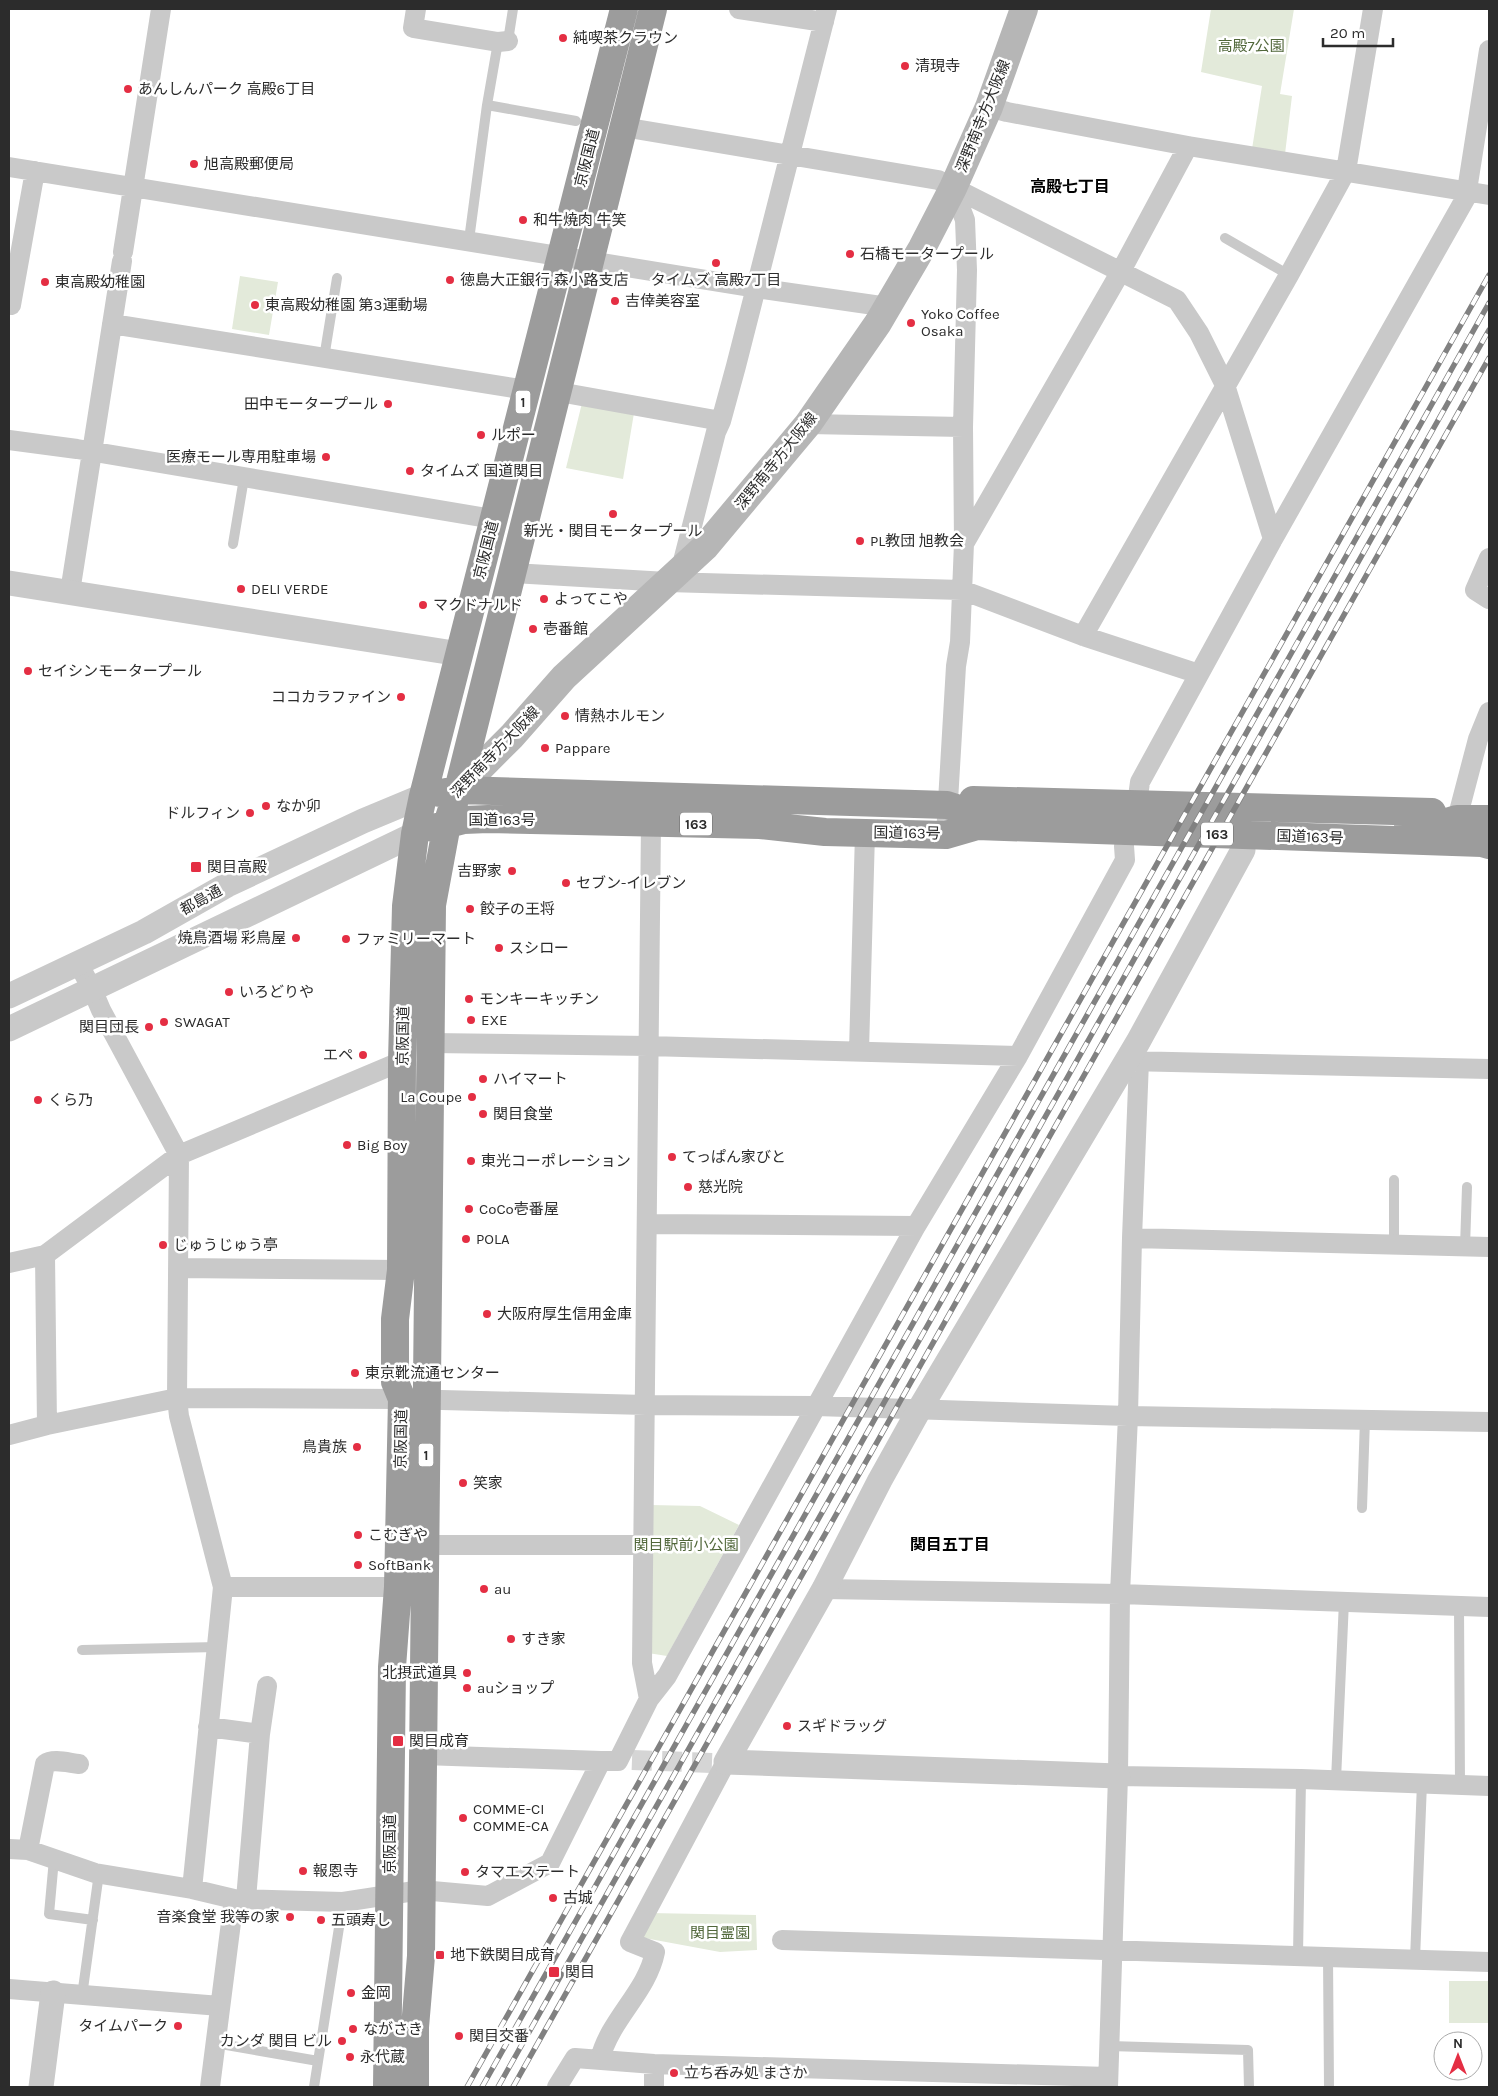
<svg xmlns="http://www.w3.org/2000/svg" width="1498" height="2096" font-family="Karla,'Noto Sans JP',sans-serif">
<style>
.green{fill:#e3eada}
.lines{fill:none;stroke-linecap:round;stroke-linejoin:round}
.minor-tunnel{stroke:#d5d5d5;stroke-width:20;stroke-dasharray:20 10;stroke-linecap:butt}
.service{stroke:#c9c9c9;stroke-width:10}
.minor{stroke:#c9c9c9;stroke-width:20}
.tertiary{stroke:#c9c9c9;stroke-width:25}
.secondary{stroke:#b6b6b6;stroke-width:28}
.trunk{stroke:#9c9c9c;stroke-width:28}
.rail-casing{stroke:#818181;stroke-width:5.5}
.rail{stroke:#fff;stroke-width:4;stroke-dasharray:11;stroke-linecap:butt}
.poi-dot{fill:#e42e43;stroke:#fff;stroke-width:2}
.labels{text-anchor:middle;stroke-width:5;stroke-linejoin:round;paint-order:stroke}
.shield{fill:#fff;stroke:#6b6b6b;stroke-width:1}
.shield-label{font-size:14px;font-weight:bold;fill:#2c2c2c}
.poi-label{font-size:15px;fill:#2c2c2c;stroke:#fff;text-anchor:start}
.park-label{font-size:15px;fill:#51673a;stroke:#fff}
.street-label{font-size:15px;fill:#2c2c2c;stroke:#fff}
.neighbourhood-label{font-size:16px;font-weight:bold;fill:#000;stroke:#fff}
</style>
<rect width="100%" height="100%" fill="#fff"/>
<!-- green -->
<path class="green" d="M 1211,9 L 1294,9 L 1280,94 L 1292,96 L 1285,154 L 1252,149 L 1262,86 L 1201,72 Z
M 240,276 L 278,282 L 269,335 L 232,329 Z
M 582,403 L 634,413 L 623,479 L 566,468 Z
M 650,1505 L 700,1506 L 739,1525 L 667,1656 L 648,1653 Z
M 649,1913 L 756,1915 L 757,1950 L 720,1952 L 639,1937 Z
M 1449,1981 L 1489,1981 L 1489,2023 L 1449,2023 Z"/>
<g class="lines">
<!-- minor-tunnel -->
<path class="minor-tunnel" d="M 632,1760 L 713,1763"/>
<!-- service -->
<path class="service" d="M 508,41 L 513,9
M 487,105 L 576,121
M 1225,238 L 1289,275
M 469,240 L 487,105 L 498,42
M 324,358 L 337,278
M 233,544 L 244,478
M 1394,1180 L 1394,1245
M 1465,1247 L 1467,1187
M 1362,1508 L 1365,1419
M 1459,1606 L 1460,1784
M 82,1650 L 217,1647
M 1336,1780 L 1344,1601
M 54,1859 L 49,1914 L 93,1920
M 1298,1955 L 1301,1779
M 1328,1956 L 1329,2087
M 1415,1959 L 1422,1783
M 82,1996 L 99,1873
M 215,2043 L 318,2061
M 1109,2046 L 1248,2050 L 1249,2087
M 314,2087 L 343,1902"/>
<!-- minor -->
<path class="minor" d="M 416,9 L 413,28 L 498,42 L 508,41
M 739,9 L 824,22
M 989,107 L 1007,112 L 1188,146 L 1489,195
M 623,127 L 938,180 L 1177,300 L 1199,333 L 1225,385 L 1273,539
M 9,167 L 756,288 L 888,307
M 123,252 L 161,9
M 9,304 L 11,305 L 35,171
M 112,324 L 526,390
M 559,392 L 721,421
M 808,424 L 963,427
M 9,440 L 77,449 L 493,519
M 965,542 L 1121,271 L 1188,146
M 1489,558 L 1475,590 L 1489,599
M 681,569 L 716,432 L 721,421 L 736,366 L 827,9
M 513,573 L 667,582 L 962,590 L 1083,636 L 1199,674
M 70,592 L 122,261
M 1083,636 L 1289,275 L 1346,171 L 1373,9
M 1137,804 L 1140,782 L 1273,539 L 1469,192 L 1468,184 L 1489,50
M 1457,819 L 1478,739 L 1489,712
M 946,835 L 956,666 L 960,642 L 964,543 L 963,427 L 967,270 L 965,220 L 953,188
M 78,963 L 92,989 L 101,1010 L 179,1155 L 177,1398 L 179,1416 L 223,1587 L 192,1889
M 431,1043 L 648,1046 L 1018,1056
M 859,1051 L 865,833
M 1127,1061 L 1489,1069
M 647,1224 L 916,1226
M 1132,1238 L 1489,1247
M 45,1255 L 47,1425
M 9,1263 L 45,1255 L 179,1155 L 402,1061
M 178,1268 L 401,1270
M 9,1435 L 47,1425 L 177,1398 L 402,1399 L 646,1405 L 816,1406 L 1128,1416 L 1489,1422
M 425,1545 L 644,1545
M 223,1587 L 398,1587
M 824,1589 L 1120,1594 L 1489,1607
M 649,1699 L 642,1663 L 651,823
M 208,1727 L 260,1734
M 423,1755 L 601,1761
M 1118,1776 L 1301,1779 L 1489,1786
M 9,1849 L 28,1850 L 95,1873 L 192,1889 L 234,1899 L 343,1902 L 421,1890 L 488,1896 L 550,1863 L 601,1761 L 618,1761 L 649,1699 L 667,1676 L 916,1226 L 1018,1056 L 1125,860 L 1124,846
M 28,1850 L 45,1764 C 53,1758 69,1763 79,1764
M 246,1899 L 260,1734 L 267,1686
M 782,1940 L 1489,1962
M 9,1989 L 220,2006
M 600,2059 C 610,2019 647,1992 655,1952 L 630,1942 L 726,1762
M 210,2087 L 234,1899
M 557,2087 L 575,2058 L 654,2064 L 1108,2077
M 654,2087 L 654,2064
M 1108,2087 L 1118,1776 L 1120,1594 L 1128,1416 L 1132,1238 L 1139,1061"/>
<!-- tertiary -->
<path class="tertiary" d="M 9,583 L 460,654
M 9,996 L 144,932 L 227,885 L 363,821 L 423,796
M 9,1029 L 415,834
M 1118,1776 L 726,1762 L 824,1589 L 880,1480 L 919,1410 L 1138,1042 L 1243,850
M 41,2087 L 53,1993"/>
<!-- secondary -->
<path class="secondary" d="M 450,798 L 512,736 L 564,677 L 705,547 L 808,424 L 878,323 L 922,248 L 953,188 L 989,107 L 1024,9"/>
<!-- trunk -->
<path class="trunk" d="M 440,793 L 458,790 L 947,805 L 978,815 L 1000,815
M 973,800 L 1432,812
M 1408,826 L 1437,825 L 1457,819 L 1489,819
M 433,828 L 464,820 L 488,819 L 760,825 L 825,832 L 946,835 L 977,826 L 1482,843 L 1489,845
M 387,2087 L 392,1667 L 398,1587 L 402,1399 L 395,1382 L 395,1319 L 401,1270 L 402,1061 L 406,906 L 415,834 L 423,796 C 490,534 559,272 624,9
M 415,2087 L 415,2027 L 421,1956 L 432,905 L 447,824 L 458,790 L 653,9"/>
<!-- rail casing -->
<g class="rail-casing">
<path id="rail" d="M 467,2087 L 1489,275
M 482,2087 L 1489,303
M 498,2087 L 1489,330
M 513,2087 L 1489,358"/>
</g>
<!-- rail -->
<use href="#rail" class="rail"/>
</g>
<!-- markers -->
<g class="poi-dot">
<circle cx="563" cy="38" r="5"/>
<circle cx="905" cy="66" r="5"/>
<circle cx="128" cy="89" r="5"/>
<circle cx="194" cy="164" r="5"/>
<circle cx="523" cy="220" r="5"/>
<circle cx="850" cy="254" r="5"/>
<circle cx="716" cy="263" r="5"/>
<circle cx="450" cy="280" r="5"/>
<circle cx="45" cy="282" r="5"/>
<circle cx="615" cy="301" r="5"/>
<circle cx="255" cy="305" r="5"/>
<circle cx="911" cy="323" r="5"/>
<circle cx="388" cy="404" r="5"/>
<circle cx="481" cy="435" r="5"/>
<circle cx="326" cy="457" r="5"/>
<circle cx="410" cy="471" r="5"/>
<circle cx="613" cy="514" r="5"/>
<circle cx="860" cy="541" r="5"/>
<circle cx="241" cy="589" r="5"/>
<circle cx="544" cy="599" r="5"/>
<circle cx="423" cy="605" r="5"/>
<circle cx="533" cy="629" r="5"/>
<circle cx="28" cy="671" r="5"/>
<circle cx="401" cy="697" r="5"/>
<circle cx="565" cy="716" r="5"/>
<circle cx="545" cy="748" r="5"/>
<circle cx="266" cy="806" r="5"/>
<circle cx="250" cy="813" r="5"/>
<rect x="190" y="861" width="12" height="12" rx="2.5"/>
<circle cx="512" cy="871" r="5"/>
<circle cx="566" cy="883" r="5"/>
<circle cx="470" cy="909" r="5"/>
<circle cx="296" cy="938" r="5"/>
<circle cx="346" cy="939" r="5"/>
<circle cx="499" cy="948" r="5"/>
<circle cx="229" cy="992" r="5"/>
<circle cx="469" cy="999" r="5"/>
<circle cx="471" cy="1020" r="5"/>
<circle cx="164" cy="1022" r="5"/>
<circle cx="149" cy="1027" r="5"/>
<circle cx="363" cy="1055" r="5"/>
<circle cx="483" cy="1079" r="5"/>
<circle cx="472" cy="1097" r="5"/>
<circle cx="38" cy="1100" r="5"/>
<circle cx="483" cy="1114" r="5"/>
<circle cx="347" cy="1145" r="5"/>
<circle cx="672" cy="1157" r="5"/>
<circle cx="471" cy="1161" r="5"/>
<circle cx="688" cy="1187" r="5"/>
<circle cx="469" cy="1209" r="5"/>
<circle cx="466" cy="1239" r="5"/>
<circle cx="163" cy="1245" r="5"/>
<circle cx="487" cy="1314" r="5"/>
<circle cx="355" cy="1373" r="5"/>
<circle cx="357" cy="1447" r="5"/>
<circle cx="463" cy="1483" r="5"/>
<circle cx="358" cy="1535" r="5"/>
<circle cx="358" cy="1565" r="5"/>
<circle cx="484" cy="1589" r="5"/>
<circle cx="511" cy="1639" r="5"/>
<circle cx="467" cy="1673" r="5"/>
<circle cx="467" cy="1688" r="5"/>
<circle cx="787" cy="1726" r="5"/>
<rect x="392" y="1735" width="12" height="12" rx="2.5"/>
<circle cx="463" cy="1818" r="5"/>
<circle cx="303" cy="1871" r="5"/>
<circle cx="465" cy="1872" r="5"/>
<circle cx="553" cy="1898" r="5"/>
<circle cx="290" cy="1917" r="5"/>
<circle cx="321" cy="1920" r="5"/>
<rect x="435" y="1950" width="10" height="10" rx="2.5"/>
<rect x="548" y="1966" width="12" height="12" rx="2.5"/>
<circle cx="351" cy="1993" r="5"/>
<circle cx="178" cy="2026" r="5"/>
<circle cx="353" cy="2029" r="5"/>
<circle cx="459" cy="2036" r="5"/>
<circle cx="342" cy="2041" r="5"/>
<circle cx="350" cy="2057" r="5"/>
<circle cx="674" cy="2073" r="5"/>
</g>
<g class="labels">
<!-- shield labels -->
<g class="shield">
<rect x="515.5" y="390.5" width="15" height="23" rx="4"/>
<rect x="680" y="812.5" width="32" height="23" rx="4"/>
<rect x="1201" y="822.5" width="32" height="23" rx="4"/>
<rect x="418.5" y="1443.5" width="15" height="23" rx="4"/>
</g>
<g class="shield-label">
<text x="523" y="407">1</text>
<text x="696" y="829">163</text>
<text x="1217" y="839">163</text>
<text x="426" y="1460">1</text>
</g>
<!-- poi labels -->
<g class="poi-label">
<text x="573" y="43">純喫茶クラウン</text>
<text x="915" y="71">清現寺</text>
<text x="138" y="94">あんしんパーク 高殿6丁目</text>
<text x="204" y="169">旭高殿郵便局</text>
<text x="533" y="225">和牛焼肉 牛笑</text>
<text x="860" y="259">石橋モータープール</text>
<text x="460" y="285">徳島大正銀行 森小路支店</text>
<text x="716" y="285" text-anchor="middle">タイムズ 高殿7丁目</text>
<text x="55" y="287">東高殿幼稚園</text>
<text x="625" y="306">吉倖美容室</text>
<text x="265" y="310">東高殿幼稚園 第3運動場</text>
<text x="921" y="319">Yoko Coffee<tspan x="921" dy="17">Osaka</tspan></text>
<text x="378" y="409" text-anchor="end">田中モータープール</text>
<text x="491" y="440">ルポー</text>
<text x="316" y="462" text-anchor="end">医療モール専用駐車場</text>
<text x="420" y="476">タイムズ 国道関目</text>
<text x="613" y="536" text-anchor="middle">新光・関目モータープール</text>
<text x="870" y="546">PL教団 旭教会</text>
<text x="251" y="594">DELI VERDE</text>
<text x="554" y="604">よってこや</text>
<text x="433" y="610">マクドナルド</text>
<text x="543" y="634">壱番館</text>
<text x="38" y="676">セイシンモータープール</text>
<text x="391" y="702" text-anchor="end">ココカラファイン</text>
<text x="575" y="721">情熱ホルモン</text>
<text x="555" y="753">Pappare</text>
<text x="276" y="811">なか卯</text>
<text x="240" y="818" text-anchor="end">ドルフィン</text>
<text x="207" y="872">関目高殿</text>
<text x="502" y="876" text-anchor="end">吉野家</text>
<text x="576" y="888">セブン-イレブン</text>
<text x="480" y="914">餃子の王将</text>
<text x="286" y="943" text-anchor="end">焼鳥酒場 彩鳥屋</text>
<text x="356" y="944">ファミリーマート</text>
<text x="509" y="953">スシロー</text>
<text x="239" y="997">いろどりや</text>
<text x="479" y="1004">モンキーキッチン</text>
<text x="481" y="1025">EXE</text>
<text x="174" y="1027">SWAGAT</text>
<text x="139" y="1032" text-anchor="end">関目団長</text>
<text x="353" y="1060" text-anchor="end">エペ</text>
<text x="493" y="1084">ハイマート</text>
<text x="462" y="1102" text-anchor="end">La Coupe</text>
<text x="48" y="1105">くら乃</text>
<text x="493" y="1119">関目食堂</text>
<text x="357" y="1150">Big Boy</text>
<text x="682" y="1162">てっぱん家びと</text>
<text x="481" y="1166">東光コーポレーション</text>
<text x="698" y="1192">慈光院</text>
<text x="479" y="1214">CoCo壱番屋</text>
<text x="476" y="1244">POLA</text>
<text x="173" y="1250">じゅうじゅう亭</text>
<text x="497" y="1319">大阪府厚生信用金庫</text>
<text x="365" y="1378">東京靴流通センター</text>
<text x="347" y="1452" text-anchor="end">鳥貴族</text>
<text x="473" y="1488">笑家</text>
<text x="368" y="1540">こむぎや</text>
<text x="368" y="1570">SoftBank</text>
<text x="494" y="1594">au</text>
<text x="521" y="1644">すき家</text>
<text x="457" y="1678" text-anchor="end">北摂武道具</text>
<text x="477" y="1693">auショップ</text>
<text x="797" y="1731">スギドラッグ</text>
<text x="409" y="1746">関目成育</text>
<text x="473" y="1814">COMME-CI<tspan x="473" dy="17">COMME-CA</tspan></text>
<text x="313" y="1876">報恩寺</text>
<text x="475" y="1877">タマエステート</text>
<text x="563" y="1903">古城</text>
<text x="280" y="1922" text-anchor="end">音楽食堂 我等の家</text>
<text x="331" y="1925">五頭寿し</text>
<text x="450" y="1960">地下鉄関目成育</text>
<text x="565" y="1977">関目</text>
<text x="361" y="1998">金岡</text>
<text x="168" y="2031" text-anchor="end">タイムパーク</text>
<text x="363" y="2034">ながさき</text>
<text x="469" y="2041">関目交番</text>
<text x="332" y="2046" text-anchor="end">カンダ 関目 ビル</text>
<text x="360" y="2062">永代蔵</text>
<text x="684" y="2078">立ち呑み処 まさか</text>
</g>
<!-- park labels -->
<g class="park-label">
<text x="1251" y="51">高殿7公園</text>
<text x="686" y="1550">関目駅前小公園</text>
<text x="720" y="1938">関目霊園</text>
</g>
<!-- street labels -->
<g class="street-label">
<text transform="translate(983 116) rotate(-68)" y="5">深野南寺方大阪線</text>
<text transform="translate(587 158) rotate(-76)" y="5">京阪国道</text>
<text transform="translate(776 461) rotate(-51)" y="5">深野南寺方大阪線</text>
<text transform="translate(486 550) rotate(-76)" y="5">京阪国道</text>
<text transform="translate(495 752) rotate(-46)" y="5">深野南寺方大阪線</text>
<text x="502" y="825">国道163号</text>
<text transform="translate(907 833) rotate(1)" y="5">国道163号</text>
<text transform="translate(1310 837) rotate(2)" y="5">国道163号</text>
<text transform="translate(201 900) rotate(-29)" y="5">都島通</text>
<text transform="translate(403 1036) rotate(-89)" y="5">京阪国道</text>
<text transform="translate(401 1439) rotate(-89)" y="5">京阪国道</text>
<text transform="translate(390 1844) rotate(-90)" y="5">京阪国道</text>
</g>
<!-- neighbourhood labels -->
<g class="neighbourhood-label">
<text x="1070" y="192">高殿七丁目</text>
<text x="950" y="1550">関目五丁目</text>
</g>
</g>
<!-- border -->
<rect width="1498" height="2096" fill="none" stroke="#2c2c2c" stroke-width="20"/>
<!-- north arrow -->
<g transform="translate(1458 2056)"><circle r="24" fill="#ffffff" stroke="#ababab"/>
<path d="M0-4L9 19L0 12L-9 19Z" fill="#e42e43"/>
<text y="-8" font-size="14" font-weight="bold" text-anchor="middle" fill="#2c2c2c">N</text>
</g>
<!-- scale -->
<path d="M1323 38v8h70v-8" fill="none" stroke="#2c2c2c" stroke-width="2.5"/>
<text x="1330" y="38" font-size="15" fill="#2c2c2c" stroke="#ffffff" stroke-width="4" paint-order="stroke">20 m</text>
</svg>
